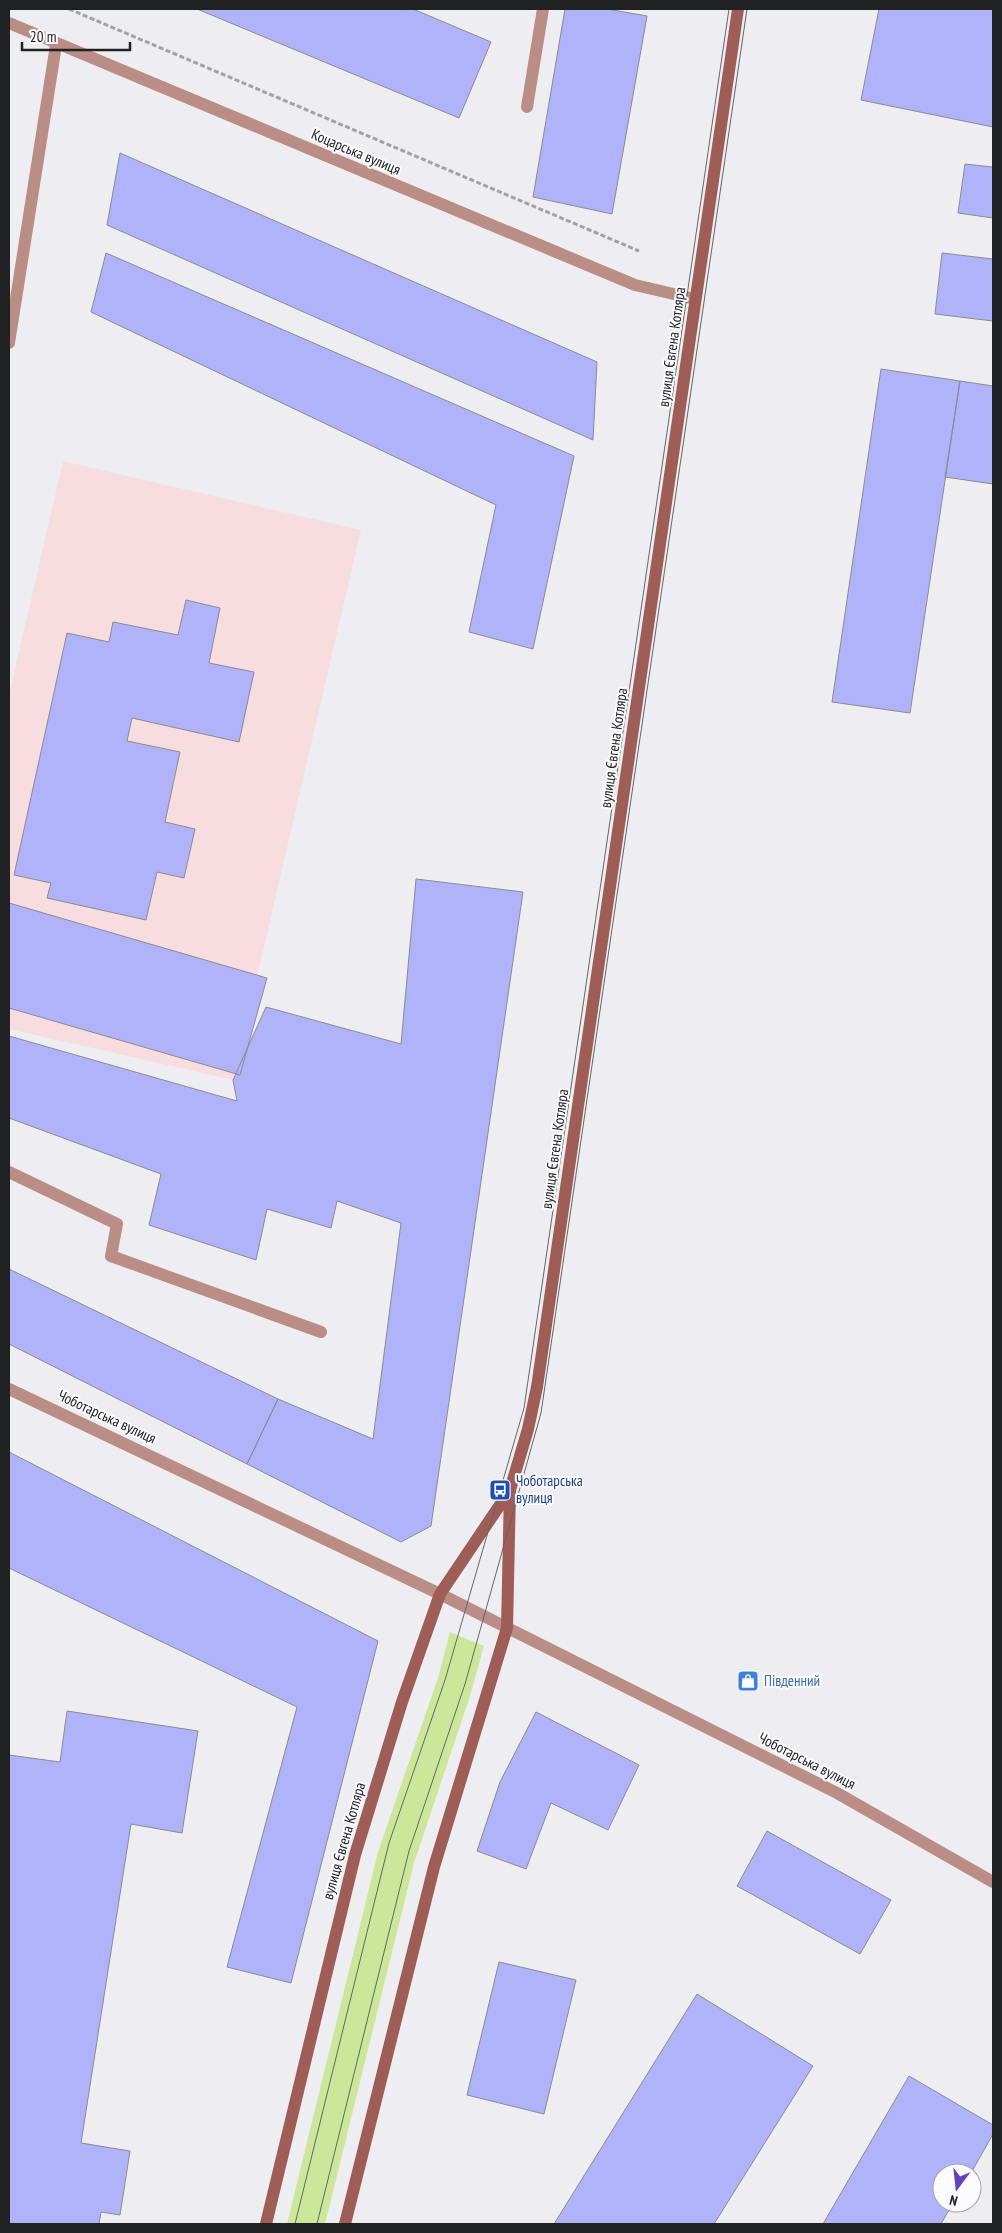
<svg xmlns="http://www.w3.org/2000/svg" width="1002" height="2233" font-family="'PT Sans Narrow',sans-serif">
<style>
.education{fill:#f8dde0}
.green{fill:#cce69a}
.building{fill:#b1b3fa;stroke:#8b8b8e}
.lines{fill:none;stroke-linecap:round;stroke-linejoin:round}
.path{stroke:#a2a2a5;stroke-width:3;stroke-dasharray:5 2.5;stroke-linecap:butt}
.service{stroke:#bb8d87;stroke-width:12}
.minor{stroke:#bb8d87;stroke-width:12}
.tertiary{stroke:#bb8d87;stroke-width:12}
.secondary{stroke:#9e5d56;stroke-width:12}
.tram{stroke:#656668;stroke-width:1}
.labels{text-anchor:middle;stroke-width:4;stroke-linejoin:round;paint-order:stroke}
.street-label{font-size:15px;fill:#202122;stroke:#fcfcff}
.transit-label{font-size:15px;fill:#164399;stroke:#fcfcff;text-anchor:start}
.shop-label{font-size:15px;fill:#366cbe;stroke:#fcfcff;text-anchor:start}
</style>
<rect width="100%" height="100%" fill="#eeeef2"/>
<!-- education -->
<path class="education" d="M 63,461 L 361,530 L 233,1080 L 9,1029 L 9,695 Z"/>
<!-- green -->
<path class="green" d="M 450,1632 L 484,1646 L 470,1696 L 414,1863 L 325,2224 L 287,2224 L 378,1852 L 438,1678 Z"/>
<!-- building -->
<path class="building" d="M 197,9 L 413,9 L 491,42 L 459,118 Z
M 565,9 L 607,9 L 647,16 L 612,214 L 533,197 Z
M 879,9 L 993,9 L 993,127 L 861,100 Z
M 120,153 L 597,362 L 593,440 L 107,225 Z
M 965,164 L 993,167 L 993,218 L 958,213 Z
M 106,253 L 574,456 L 533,649 L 469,632 L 496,505 L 91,312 Z
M 942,253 L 993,259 L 993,321 L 935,314 Z
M 881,369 L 960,381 L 910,713 L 832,702 Z
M 960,381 L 993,386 L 993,484 L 945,477 Z
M 186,600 L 220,608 L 209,663 L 254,672 L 239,742 L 132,718 L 127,741 L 180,752 L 165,822 L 195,829 L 184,878 L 157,872 L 146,920 L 47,898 L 51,883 L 14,875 L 67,633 L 109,642 L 113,622 L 178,635 Z
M 416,879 L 523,892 L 431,1526 L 401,1542 L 247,1464 L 278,1399 L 373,1439 L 401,1223 L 337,1201 L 331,1228 L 267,1209 L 256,1260 L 149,1225 L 161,1174 L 9,1118 L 9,1036 L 237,1101 L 233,1080 L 266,1007 L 401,1044 Z
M 9,903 L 267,978 L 240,1075 L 9,1008 Z
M 9,1269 L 278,1399 L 247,1464 L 9,1344 Z
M 9,1452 L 378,1641 L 291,1983 L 227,1967 L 297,1707 L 9,1568 Z
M 67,1711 L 198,1731 L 182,1833 L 131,1824 L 81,2143 L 130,2151 L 120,2215 L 101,2212 L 99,2224 L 9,2224 L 9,1755 L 60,1762 Z
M 536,1712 L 639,1765 L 608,1830 L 551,1803 L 526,1869 L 477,1851 L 500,1782 Z
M 767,1831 L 891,1900 L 860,1954 L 737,1886 Z
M 499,1962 L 576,1980 L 544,2114 L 467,2095 Z
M 697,1994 L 813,2066 L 714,2224 L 554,2224 Z
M 909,2076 L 993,2125 L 993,2134 L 971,2173 L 942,2173 L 942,2203 L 953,2203 L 941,2224 L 823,2224 Z"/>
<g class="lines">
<!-- path -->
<path class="path" d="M 69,9 L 639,251"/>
<!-- service -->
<path class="service" d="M 527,107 L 543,9
M 9,1172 L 117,1224 L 111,1256 L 321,1332"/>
<!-- minor -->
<path class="minor" d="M 9,343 L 56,45
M 9,1389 L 440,1594 L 837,1793 L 993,1882"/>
<!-- tertiary -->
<path class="tertiary" d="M 9,23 L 635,285 L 695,299"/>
<!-- secondary -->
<path class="secondary" d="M 266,2224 L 355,1855 L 402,1702 L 440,1594 L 510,1490
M 345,2224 L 434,1867 L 507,1628 L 510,1490 L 528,1429 L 537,1387 L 738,9"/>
<!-- tram -->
<path class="tram" d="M 295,2224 L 389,1843 L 445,1680 L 524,1408 L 729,9
M 317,2224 L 409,1851 L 465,1684 L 541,1413 L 747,9"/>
</g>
<!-- icons -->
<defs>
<g id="bus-square" transform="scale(1.125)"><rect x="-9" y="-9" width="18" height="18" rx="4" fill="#1a4fb4" stroke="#fcfcff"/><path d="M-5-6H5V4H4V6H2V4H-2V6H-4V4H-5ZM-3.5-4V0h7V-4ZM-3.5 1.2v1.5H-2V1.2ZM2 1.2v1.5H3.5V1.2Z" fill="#fff"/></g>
<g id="shop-square" transform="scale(1.125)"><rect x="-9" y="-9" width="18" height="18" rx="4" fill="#3f7fe0" stroke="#fcfcff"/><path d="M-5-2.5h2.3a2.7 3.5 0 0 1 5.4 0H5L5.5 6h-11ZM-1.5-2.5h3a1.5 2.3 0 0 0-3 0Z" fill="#fff"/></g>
</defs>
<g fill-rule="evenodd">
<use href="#bus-square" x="500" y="1490"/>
<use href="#shop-square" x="748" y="1681"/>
</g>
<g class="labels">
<!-- street labels -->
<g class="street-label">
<text transform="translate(356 152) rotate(23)" y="5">Коцарська вулиця</text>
<text transform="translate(672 347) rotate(-82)" y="5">вулиця Євгена Котляра</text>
<text transform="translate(614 748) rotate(-82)" y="5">вулиця Євгена Котляра</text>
<text transform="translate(555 1149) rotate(-82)" y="5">вулиця Євгена Котляра</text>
<text transform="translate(107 1417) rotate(25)" y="5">Чоботарська вулиця</text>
<text transform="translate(807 1761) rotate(27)" y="5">Чоботарська вулиця</text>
<text transform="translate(344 1841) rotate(-74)" y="5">вулиця Євгена Котляра</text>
</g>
<!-- transit labels -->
<g class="transit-label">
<text x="516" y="1486">Чоботарська<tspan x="516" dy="17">вулиця</tspan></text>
</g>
<!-- shop labels -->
<g class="shop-label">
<text x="764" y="1686">Південний</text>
</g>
</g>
<!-- border -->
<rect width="1002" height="2233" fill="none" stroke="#202122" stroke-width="20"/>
<!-- north arrow -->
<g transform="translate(957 2188) rotate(195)"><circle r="24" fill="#fcfcff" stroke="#a4a4a7"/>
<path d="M0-4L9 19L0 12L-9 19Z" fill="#6542ba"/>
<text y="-8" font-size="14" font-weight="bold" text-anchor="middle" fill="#202122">N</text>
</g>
<!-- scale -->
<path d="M22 42v8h108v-8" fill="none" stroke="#202122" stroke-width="2.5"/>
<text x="30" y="42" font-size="15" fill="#202122" stroke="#fcfcff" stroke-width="4" paint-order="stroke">20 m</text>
</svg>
